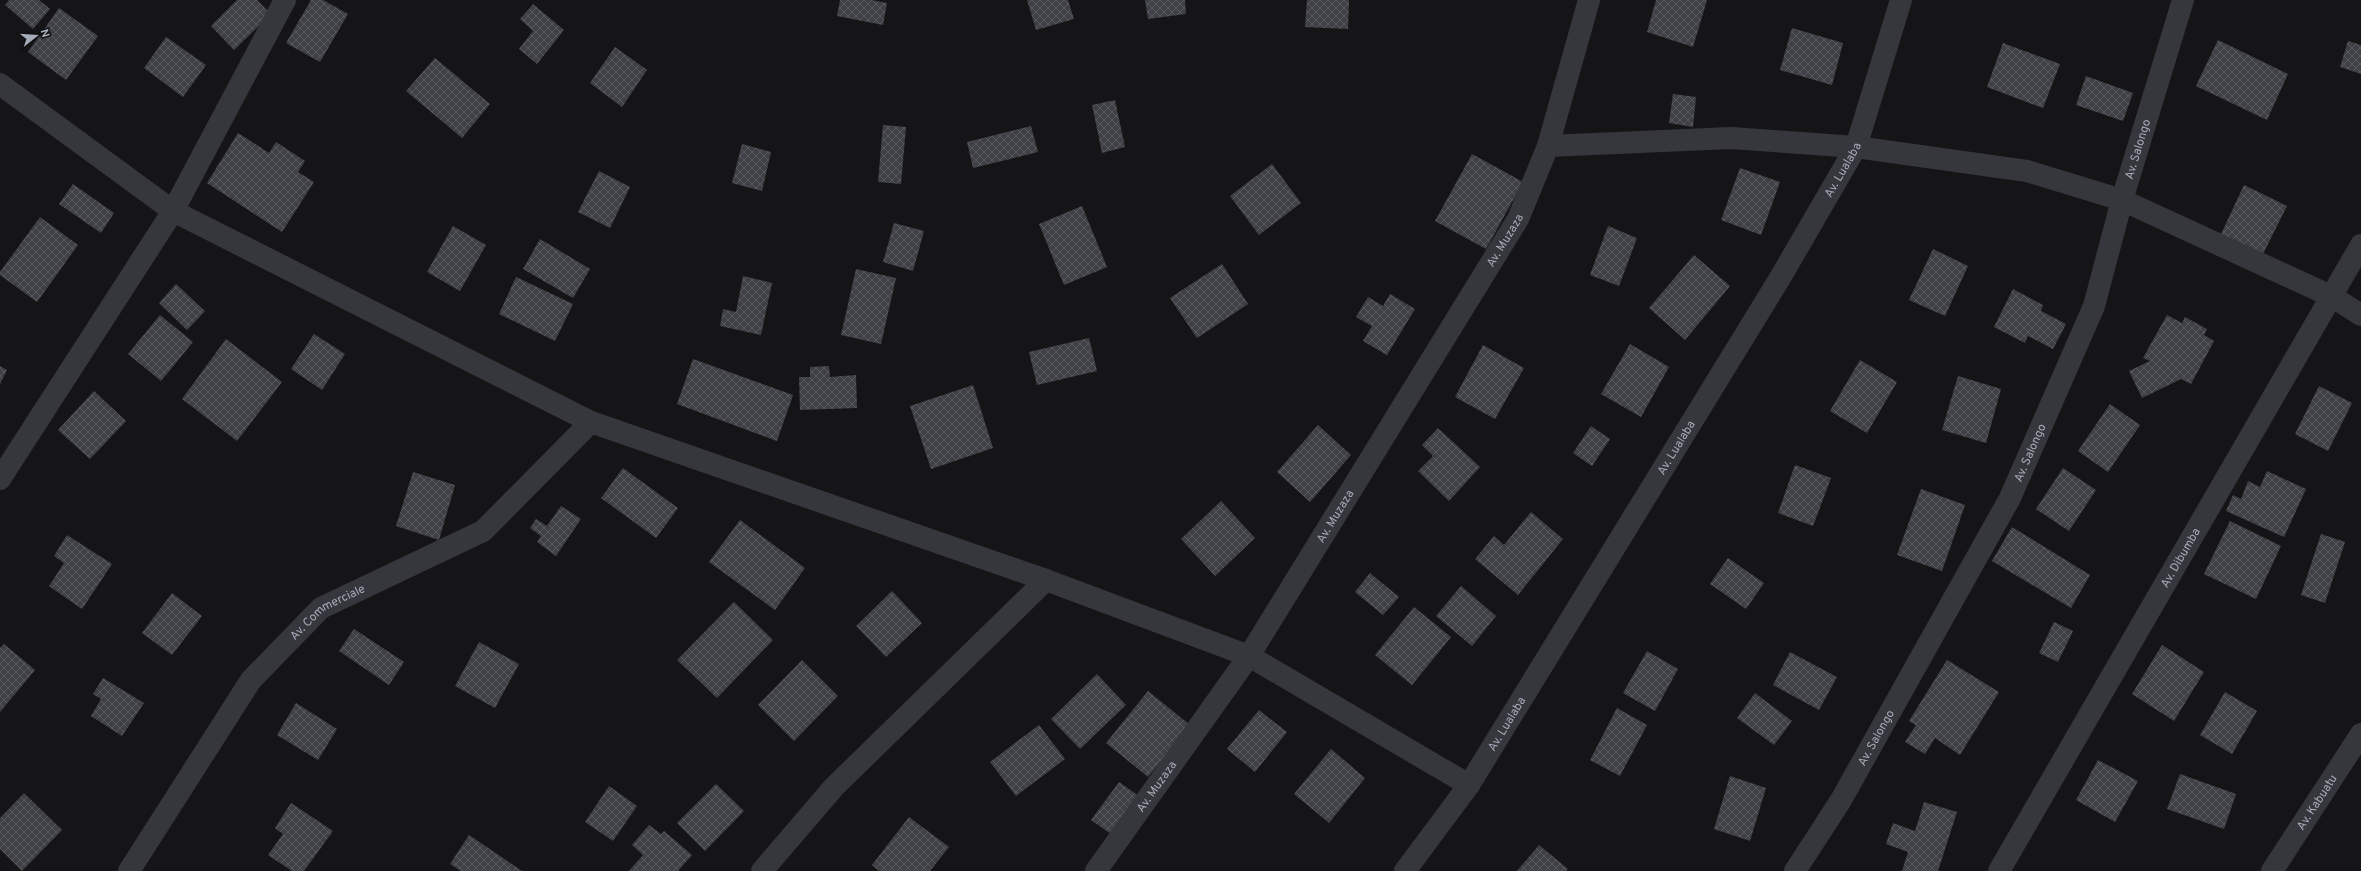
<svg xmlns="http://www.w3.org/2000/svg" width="2361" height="871" font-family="Overpass,sans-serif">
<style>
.building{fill:url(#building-cross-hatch)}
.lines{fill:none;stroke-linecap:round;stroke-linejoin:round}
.minor{stroke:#36373d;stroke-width:22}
.labels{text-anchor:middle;stroke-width:4;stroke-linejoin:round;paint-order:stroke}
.street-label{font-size:12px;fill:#a6abb9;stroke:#101013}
</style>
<defs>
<pattern id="building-cross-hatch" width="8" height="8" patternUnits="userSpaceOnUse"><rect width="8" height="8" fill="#3f4045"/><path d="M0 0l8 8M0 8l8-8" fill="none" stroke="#58595e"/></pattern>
</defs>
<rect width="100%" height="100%" fill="#151518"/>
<!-- building -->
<path class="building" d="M 9,0 L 39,0 L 50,9 L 33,29 L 5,5 Z
M 237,0 L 257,0 L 271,14 L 234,50 L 211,26 Z
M 311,0 L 323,0 L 348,14 L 320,62 L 286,43 Z
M 840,0 L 871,0 L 887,3 L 883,25 L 837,16 Z
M 1027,0 L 1068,0 L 1074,19 L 1036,30 Z
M 1145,0 L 1185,0 L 1186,14 L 1148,19 Z
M 1307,0 L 1349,0 L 1348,29 L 1305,27 Z
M 1656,0 L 1707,0 L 1693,47 L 1647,32 Z
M 533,4 L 564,30 L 537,64 L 519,49 L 533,31 L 520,19 Z
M 59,8 L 98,36 L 66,80 L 28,52 Z
M 1792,28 L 1843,43 L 1832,85 L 1780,70 Z
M 166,37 L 206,65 L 183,97 L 144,68 Z
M 2218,40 L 2288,74 L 2267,120 L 2196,86 Z
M 2348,41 L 2361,45 L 2361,74 L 2340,67 Z
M 2003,43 L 2060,64 L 2043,108 L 1987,87 Z
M 615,47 L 647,70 L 622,107 L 590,83 Z
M 435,58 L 490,104 L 462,138 L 406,91 Z
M 2086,76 L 2133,93 L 2123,121 L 2076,105 Z
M 1673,94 L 1696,97 L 1693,127 L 1669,123 Z
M 1115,100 L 1125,147 L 1102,153 L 1092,105 Z
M 883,125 L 906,127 L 901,184 L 878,182 Z
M 1031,126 L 1038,152 L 973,168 L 967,142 Z
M 238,133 L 269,153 L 276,142 L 305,161 L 298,172 L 314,182 L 282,232 L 207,183 Z
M 742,144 L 771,152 L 762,191 L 732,183 Z
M 1472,154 L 1523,182 L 1486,249 L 1435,221 Z
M 1272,164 L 1301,203 L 1259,235 L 1230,196 Z
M 1740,168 L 1780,182 L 1761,235 L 1721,220 Z
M 599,171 L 630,187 L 610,228 L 578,212 Z
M 73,184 L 114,213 L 101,233 L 59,204 Z
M 2244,185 L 2287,206 L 2263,254 L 2221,234 Z
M 1082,206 L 1107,267 L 1064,285 L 1039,224 Z
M 40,217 L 78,245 L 37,302 L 0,275 L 0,272 Z
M 894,223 L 924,231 L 913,271 L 883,262 Z
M 453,226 L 486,245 L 460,291 L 427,272 Z
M 1608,226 L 1637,238 L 1619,286 L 1590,275 Z
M 540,239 L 590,269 L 573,298 L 523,269 Z
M 1933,249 L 1968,266 L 1945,316 L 1909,300 Z
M 1694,255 L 1730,286 L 1685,340 L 1649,308 Z
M 1222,264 L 1248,304 L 1197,338 L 1170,298 Z
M 856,269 L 896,278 L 881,344 L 841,335 Z
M 743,276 L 772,283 L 761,335 L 720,326 L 723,309 L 736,312 Z
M 516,277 L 573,304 L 555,341 L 499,314 Z
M 176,284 L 205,311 L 187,330 L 159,303 Z
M 2013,289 L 2043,305 L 2041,311 L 2066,324 L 2053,349 L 2028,336 L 2025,343 L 1994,327 Z
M 1390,294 L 1415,309 L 1387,355 L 1363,341 L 1372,326 L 1356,317 L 1368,297 L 1383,306 Z
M 160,315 L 193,342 L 161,381 L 128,354 Z
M 2167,315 L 2182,323 L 2185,317 L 2207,329 L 2204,335 L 2214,341 L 2191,384 L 2181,379 L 2142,398 L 2129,371 L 2150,361 L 2143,358 Z
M 314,334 L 345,354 L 322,390 L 291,369 Z
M 1089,338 L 1097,371 L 1037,385 L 1029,352 Z
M 226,339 L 282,382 L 237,441 L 182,399 Z
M 1630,344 L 1669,367 L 1641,417 L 1601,394 Z
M 1483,345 L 1524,368 L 1495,419 L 1455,397 Z
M 693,359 L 793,395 L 777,441 L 677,404 Z
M 1860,360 L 1897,382 L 1867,433 L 1830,411 Z
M 0,366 L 7,370 L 0,384 Z
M 829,366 L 830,377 L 856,375 L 857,408 L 800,410 L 799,377 L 810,377 L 810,367 Z
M 1958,376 L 2001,389 L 1986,443 L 1942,430 Z
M 973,385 L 993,448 L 931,469 L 910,406 Z
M 2319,386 L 2352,403 L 2328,451 L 2295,434 Z
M 94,391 L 126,421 L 90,459 L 58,430 Z
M 2110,404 L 2140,425 L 2108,472 L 2078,451 Z
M 1318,425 L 1351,455 L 1310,502 L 1277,472 Z
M 1591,426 L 1610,439 L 1592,466 L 1573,453 Z
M 1438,428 L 1480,467 L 1449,501 L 1418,471 L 1433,456 L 1422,445 Z
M 1795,465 L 1831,478 L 1813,526 L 1778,513 Z
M 623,468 L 678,508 L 656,538 L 601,498 Z
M 2063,468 L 2096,490 L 2069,531 L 2036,509 Z
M 2267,471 L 2306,489 L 2284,537 L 2226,511 L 2233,495 L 2241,499 L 2248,481 L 2260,487 Z
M 413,472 L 455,485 L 439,540 L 396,526 Z
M 1921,489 L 1965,505 L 1942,571 L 1897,555 Z
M 1221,501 L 1255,538 L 1215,576 L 1181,539 Z
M 561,506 L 581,519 L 556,556 L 537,542 L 541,536 L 530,528 L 536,519 L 547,526 Z
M 1531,512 L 1563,539 L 1518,595 L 1475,559 L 1494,536 L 1504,545 Z
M 740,520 L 805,568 L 775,610 L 709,562 Z
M 2230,521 L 2281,546 L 2256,599 L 2204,574 Z
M 2012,527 L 2090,575 L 2071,608 L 1992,561 Z
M 2321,534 L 2345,542 L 2325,603 L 2301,595 Z
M 67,535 L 112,564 L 82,609 L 49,586 L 64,563 L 54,556 Z
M 1728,558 L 1764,583 L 1746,609 L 1710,584 Z
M 1370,573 L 1399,597 L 1383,615 L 1355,592 Z
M 1461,586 L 1496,616 L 1472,646 L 1436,616 Z
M 892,591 L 922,623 L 886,657 L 856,626 Z
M 172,593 L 202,616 L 172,655 L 142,633 Z
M 734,602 L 773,640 L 717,698 L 677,660 Z
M 1414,607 L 1451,637 L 1412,685 L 1375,655 Z
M 2054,622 L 2073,631 L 2058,662 L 2039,653 Z
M 354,629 L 404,662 L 389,685 L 339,651 Z
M 479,642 L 519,664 L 495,708 L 455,686 Z
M 4,644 L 35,670 L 0,712 L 0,648 Z
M 2162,645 L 2204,672 L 2174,721 L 2132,694 Z
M 1647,651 L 1678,669 L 1655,711 L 1623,693 Z
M 1790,652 L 1837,677 L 1819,710 L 1773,685 Z
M 802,660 L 838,696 L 794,741 L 758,705 Z
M 1947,660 L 1999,692 L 1960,755 L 1935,738 L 1925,754 L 1905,742 L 1916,725 L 1909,721 Z
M 1097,674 L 1126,705 L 1080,749 L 1051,719 Z
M 103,678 L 144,703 L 122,736 L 91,716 L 101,699 L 93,694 Z
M 1148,691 L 1190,725 L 1148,777 L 1106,743 Z
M 2225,692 L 2257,711 L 2232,754 L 2200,735 Z
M 1755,693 L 1792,721 L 1774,745 L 1737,718 Z
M 296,703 L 337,729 L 318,760 L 277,735 Z
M 1617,708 L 1647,725 L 1620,776 L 1590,760 Z
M 1259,710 L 1287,732 L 1255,772 L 1227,749 Z
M 1039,725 L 1065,759 L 1016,796 L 990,762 Z
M 1331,749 L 1365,778 L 1329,823 L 1294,794 Z
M 2098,760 L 2138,781 L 2115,822 L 2076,800 Z
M 2180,774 L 2236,794 L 2224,829 L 2167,809 Z
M 1730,776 L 1766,788 L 1750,841 L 1714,829 Z
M 1119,782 L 1139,796 L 1111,834 L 1091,820 Z
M 716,784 L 744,811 L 705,851 L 677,823 Z
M 609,786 L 637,806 L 613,841 L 585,822 Z
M 24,793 L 62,830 L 22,871 L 0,849 L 0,818 Z
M 1924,802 L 1957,812 L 1938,871 L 1902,871 L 1908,852 L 1886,844 L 1893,823 L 1915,831 Z
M 291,803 L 333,831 L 304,871 L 292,871 L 268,855 L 283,834 L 275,828 Z
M 909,817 L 949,847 L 930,871 L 879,871 L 872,865 Z
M 649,825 L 661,834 L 664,831 L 692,855 L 678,871 L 629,871 L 643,855 L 632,845 Z
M 469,835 L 522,871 L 461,871 L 450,864 Z
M 1539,845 L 1568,869 L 1566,871 L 1517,871 Z"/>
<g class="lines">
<!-- minor -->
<g class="minor">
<path d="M 0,84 L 173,211 L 591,422 L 1046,580 L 1249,656 L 1469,785"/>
<path d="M 1548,146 L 1731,138 L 1856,147 L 2027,171 L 2122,200 L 2333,297 L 2361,315"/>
<path d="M 0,479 L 173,211 L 285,0"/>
<path id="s1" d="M 129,871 L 251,680 L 321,608 L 483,531 L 591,422"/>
<path d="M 762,871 L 834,787 L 1046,580"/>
<path id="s2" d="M 1096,871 L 1249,656 L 1518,219 L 1548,146 L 1589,0"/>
<path id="s3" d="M 1405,871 L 1469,785 L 1780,278 L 1856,147 L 1901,0"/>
<path id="s4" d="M 1795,871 L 1841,800 L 2010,498 L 2094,306 L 2122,200 L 2183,0"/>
<path id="s5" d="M 1999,871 L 2361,245"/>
<path id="s6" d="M 2272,871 L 2361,734"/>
</g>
</g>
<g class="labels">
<!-- street labels -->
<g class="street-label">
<text dy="4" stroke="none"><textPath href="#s4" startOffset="803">Av. Salongo</textPath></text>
<text dy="4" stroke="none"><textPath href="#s3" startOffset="827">Av. Lualaba</textPath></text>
<text dy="4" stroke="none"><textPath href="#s2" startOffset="752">Av. Muzaza</textPath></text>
<text dy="4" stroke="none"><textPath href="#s3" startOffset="503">Av. Lualaba</textPath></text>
<text dy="4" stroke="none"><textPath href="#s4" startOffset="480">Av. Salongo</textPath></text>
<text dy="4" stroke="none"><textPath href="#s2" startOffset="428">Av. Muzaza</textPath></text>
<text dy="4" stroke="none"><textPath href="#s5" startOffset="362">Av. Dibumba</textPath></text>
<text dy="4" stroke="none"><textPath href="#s1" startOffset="330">Av. Commerciale</textPath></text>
<text dy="4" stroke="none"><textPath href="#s3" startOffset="179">Av. Lualaba</textPath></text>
<text dy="4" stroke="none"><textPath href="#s4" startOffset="156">Av. Salongo</textPath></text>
<text dy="4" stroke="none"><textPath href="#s2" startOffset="104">Av. Muzaza</textPath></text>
<text dy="4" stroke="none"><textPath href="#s6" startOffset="82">Av. Kabuatu</textPath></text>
</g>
</g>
<!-- north arrow -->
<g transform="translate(36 36) rotate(73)" stroke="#101013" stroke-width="3" paint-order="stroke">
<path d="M0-3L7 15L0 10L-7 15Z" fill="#a6abb9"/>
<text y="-6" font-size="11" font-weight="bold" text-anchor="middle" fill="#a6abb9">N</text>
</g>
</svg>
